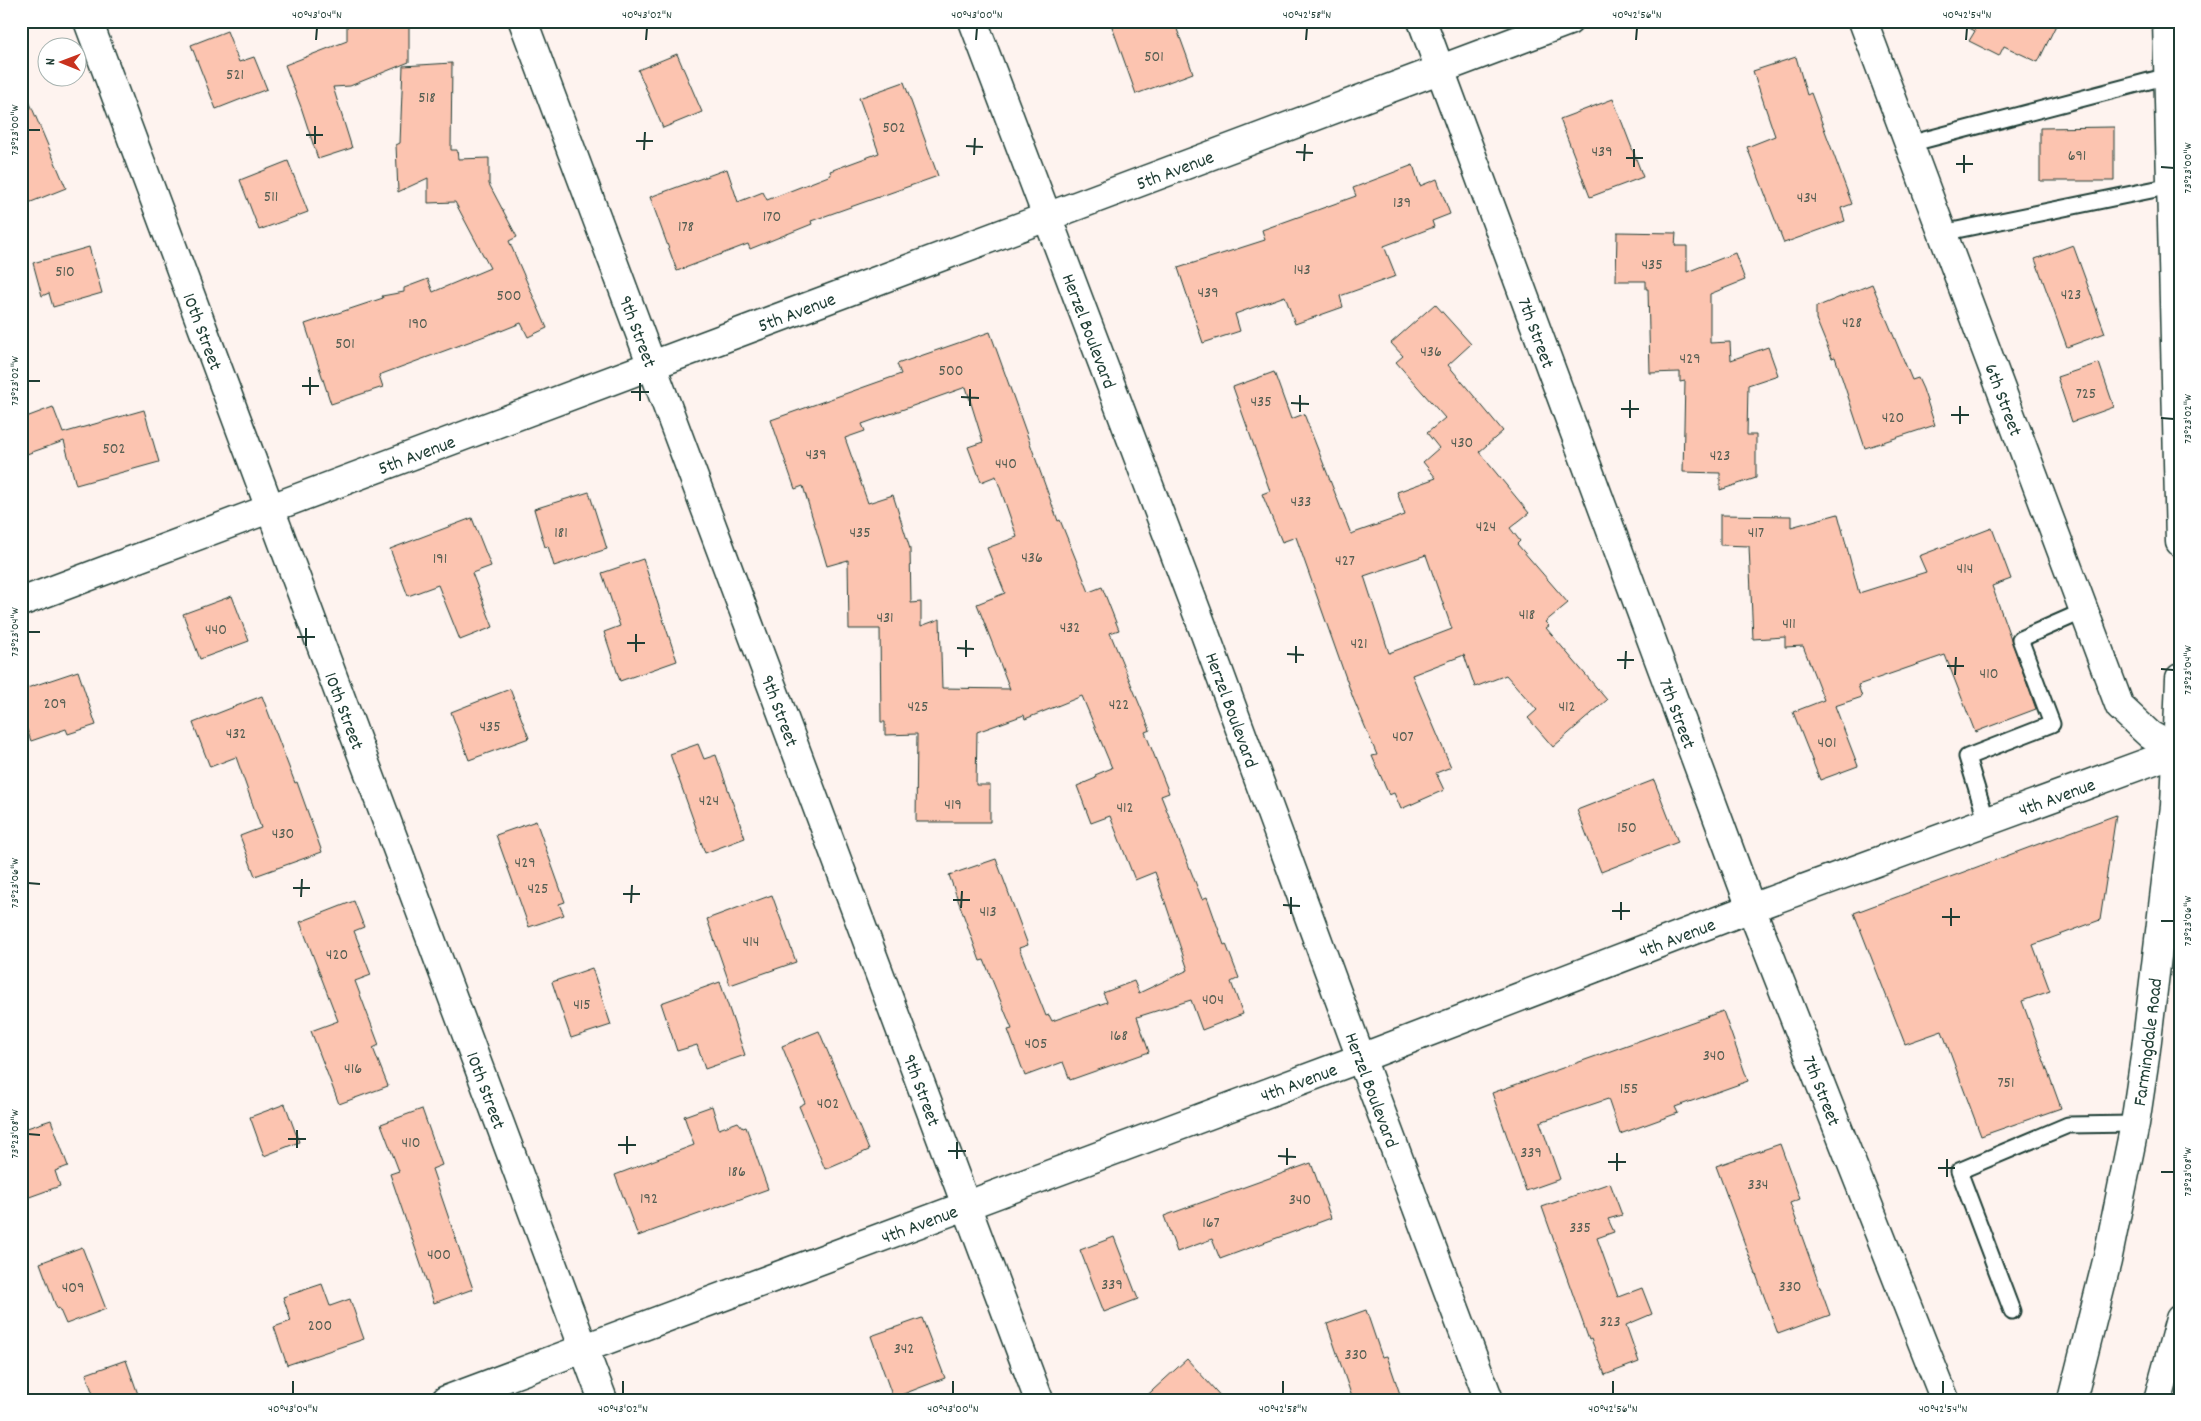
<svg xmlns="http://www.w3.org/2000/svg" width="2201" height="1421" font-family="Dekko,sans-serif">
<style>
.building{fill:#fcc4b0;stroke:#1f3d34;fill-rule:evenodd}
.lines{fill:none;stroke-linecap:round;stroke-linejoin:round}
.service-casing{stroke:#1f3d34;stroke-width:19}
.minor-casing{stroke:#1f3d34;stroke-width:31}
.tertiary-casing{stroke:#1f3d34;stroke-width:31}
.primary-casing{stroke:#1f3d34;stroke-width:31}
.service{stroke:#fff;stroke-width:15}
.minor{stroke:#fff;stroke-width:28}
.tertiary{stroke:#fff;stroke-width:28}
.primary{stroke:#fff;stroke-width:28}
.ticks{fill:none;stroke:#1f3d34;stroke-width:2}
.labels{text-anchor:middle;stroke-width:4.5;stroke-linejoin:round;paint-order:stroke}
.number-label{font-size:16px;fill:#565f53}
.street-label{font-size:19px;fill:#1f3d34;stroke:#fff}
.neatline{fill:none;stroke:#1f3d34;stroke-width:2}
.ticks-label{font-size:12px;text-anchor:middle;fill:#1f3d34}
</style>
<rect width="100%" height="100%" fill="#fef3ef"/>
<filter id="ink" filterUnits="userSpaceOnUse"><feTurbulence type="fractalNoise" baseFrequency=".02" numOctaves="2"/><feDisplacementMap in="SourceGraphic" scale="10" xChannelSelector="R" yChannelSelector="G"/><feConvolveMatrix kernelMatrix="1 2 1 2 8 2 1 2 1" color-interpolation-filters="sRGB"/></filter>
<g filter="url(#ink)">
<!-- building -->
<path class="building" d="M 347,21 L 409,21 L 409,62 L 350,86 L 333,87 L 352,148 L 318,159 L 301,107 L 285,65 L 347,41 Z
M 1110,21 L 1174,21 L 1193,73 L 1136,94 Z
M 1956,21 L 2058,21 L 2038,62 L 2004,46 L 1999,56 L 1969,41 L 1975,31 Z
M 227,31 L 239,62 L 254,57 L 267,89 L 216,109 L 191,45 Z
M 677,54 L 702,112 L 663,128 L 638,70 Z
M 1796,57 L 1807,95 L 1811,93 L 1852,204 L 1841,208 L 1845,221 L 1784,243 L 1747,147 L 1775,136 L 1753,71 Z
M 452,63 L 451,150 L 457,150 L 458,159 L 489,158 L 489,184 L 517,237 L 509,241 L 547,328 L 528,337 L 521,323 L 501,331 L 501,330 L 379,375 L 383,387 L 331,404 L 305,324 L 383,298 L 382,296 L 404,292 L 404,288 L 428,279 L 433,292 L 490,268 L 455,202 L 428,203 L 428,178 L 398,192 L 396,145 L 400,143 L 403,66 Z
M 21,82 L 66,188 L 21,206 Z
M 904,82 L 938,176 L 811,221 L 812,224 L 750,249 L 748,244 L 677,271 L 650,197 L 727,169 L 738,202 L 763,192 L 767,200 L 831,175 L 830,171 L 879,153 L 859,98 Z
M 1613,99 L 1643,177 L 1590,197 L 1560,119 Z
M 2114,127 L 2114,181 L 2040,181 L 2040,128 Z
M 288,161 L 308,212 L 259,230 L 240,180 Z
M 1413,165 L 1420,186 L 1437,179 L 1450,214 L 1432,221 L 1434,227 L 1384,246 L 1396,276 L 1340,296 L 1343,307 L 1295,324 L 1285,296 L 1235,314 L 1240,331 L 1203,343 L 1178,268 L 1265,240 L 1262,230 L 1356,196 L 1353,188 Z
M 1617,232 L 1676,233 L 1675,246 L 1687,246 L 1687,272 L 1735,253 L 1745,280 L 1710,294 L 1710,343 L 1730,342 L 1731,360 L 1768,347 L 1778,375 L 1748,385 L 1747,435 L 1756,435 L 1756,478 L 1720,490 L 1720,473 L 1683,472 L 1685,381 L 1680,382 L 1680,372 L 1650,373 L 1648,289 L 1646,289 L 1646,281 L 1616,281 Z
M 2073,245 L 2105,333 L 2067,347 L 2035,259 Z
M 89,247 L 102,293 L 53,307 L 49,293 L 42,296 L 33,263 Z
M 1872,284 L 1912,380 L 1918,378 L 1923,389 L 1935,425 L 1865,448 L 1835,357 L 1832,358 L 1816,319 L 1816,307 Z
M 1435,304 L 1471,344 L 1448,365 L 1503,431 L 1479,452 L 1529,513 L 1510,528 L 1520,541 L 1517,544 L 1568,603 L 1545,622 L 1549,626 L 1546,628 L 1607,700 L 1553,747 L 1528,718 L 1537,710 L 1506,675 L 1475,687 L 1464,655 L 1412,675 L 1451,767 L 1436,773 L 1444,790 L 1401,809 L 1394,793 L 1389,795 L 1372,756 L 1377,755 L 1353,698 L 1296,537 L 1282,542 L 1262,494 L 1270,491 L 1233,387 L 1274,372 L 1291,419 L 1304,414 L 1351,534 L 1405,515 L 1397,492 L 1436,478 L 1423,462 L 1439,448 L 1427,433 L 1445,418 L 1396,362 L 1403,356 L 1391,343 ZM 1426,555 L 1452,629 L 1389,653 L 1364,576 Z
M 990,332 L 1058,521 L 1060,520 L 1089,592 L 1102,587 L 1119,630 L 1110,633 L 1150,730 L 1145,732 L 1169,793 L 1161,796 L 1202,899 L 1207,897 L 1224,945 L 1226,944 L 1239,978 L 1231,982 L 1243,1014 L 1202,1030 L 1191,1000 L 1137,1017 L 1149,1052 L 1070,1080 L 1063,1062 L 1025,1076 L 1008,1030 L 1012,1029 L 984,960 L 980,961 L 949,875 L 996,859 L 1028,945 L 1019,948 L 1046,1016 L 1049,1015 L 1052,1021 L 1107,1002 L 1103,993 L 1134,981 L 1139,993 L 1188,970 L 1155,872 L 1135,880 L 1110,816 L 1091,823 L 1077,786 L 1096,778 L 1095,775 L 1112,768 L 1082,696 L 1025,719 L 1024,715 L 977,732 L 976,785 L 990,785 L 990,822 L 916,822 L 917,734 L 885,735 L 885,722 L 881,722 L 880,629 L 849,629 L 848,560 L 827,566 L 803,486 L 795,489 L 771,420 L 901,374 L 897,364 ZM 966,387 L 983,442 L 968,447 L 981,482 L 996,476 L 1017,537 L 987,548 L 1005,593 L 977,604 L 1010,689 L 942,688 L 940,619 L 921,626 L 921,602 L 911,603 L 910,549 L 893,495 L 868,503 L 845,438 L 865,431 L 862,424 Z
M 2099,363 L 2114,407 L 2072,422 L 2057,377 Z
M 53,407 L 63,433 L 144,410 L 159,462 L 76,485 L 64,441 L 21,456 L 21,419 Z
M 589,492 L 607,549 L 554,566 L 548,546 L 545,547 L 534,509 Z
M 1838,514 L 1859,593 L 1926,572 L 1919,556 L 1992,528 L 2011,579 L 1992,586 L 2036,709 L 1975,732 L 1945,655 L 1858,685 L 1862,697 L 1835,706 L 1858,766 L 1820,780 L 1793,712 L 1824,700 L 1803,646 L 1785,647 L 1785,637 L 1753,639 L 1749,546 L 1720,545 L 1720,515 L 1791,516 L 1791,527 Z
M 472,518 L 491,566 L 472,573 L 493,627 L 460,640 L 438,585 L 408,596 L 390,549 Z
M 643,559 L 677,661 L 620,681 L 604,632 L 620,626 L 602,573 Z
M 232,596 L 249,641 L 200,659 L 183,614 Z
M 78,671 L 96,725 L 68,734 L 66,729 L 31,741 L 21,713 L 21,690 Z
M 510,689 L 529,738 L 469,760 L 451,712 Z
M 262,696 L 295,783 L 297,782 L 322,852 L 255,876 L 240,836 L 261,828 L 236,757 L 210,767 L 193,723 Z
M 698,744 L 704,759 L 716,755 L 745,838 L 705,853 L 670,754 Z
M 1654,780 L 1678,842 L 1601,872 L 1577,810 Z
M 2116,815 L 2100,920 L 2033,945 L 2050,991 L 2022,1001 L 2061,1108 L 1981,1136 L 1942,1031 L 1905,1044 L 1854,913 Z
M 536,821 L 565,902 L 559,904 L 564,915 L 529,927 L 496,835 Z
M 772,895 L 796,962 L 730,985 L 707,919 Z
M 354,901 L 364,927 L 354,931 L 371,975 L 355,981 L 379,1045 L 373,1048 L 388,1086 L 339,1104 L 311,1031 L 338,1021 L 300,922 Z
M 592,968 L 611,1025 L 571,1038 L 552,982 Z
M 720,982 L 745,1055 L 705,1069 L 697,1045 L 677,1051 L 661,1003 Z
M 1723,1011 L 1748,1081 L 1675,1107 L 1678,1113 L 1620,1134 L 1608,1099 L 1540,1122 L 1560,1179 L 1526,1191 L 1492,1093 Z
M 819,1031 L 869,1150 L 825,1169 L 799,1106 L 805,1103 L 782,1046 Z
M 285,1104 L 299,1142 L 264,1156 L 250,1117 Z
M 712,1106 L 719,1129 L 738,1122 L 743,1128 L 746,1127 L 768,1189 L 638,1236 L 615,1175 L 694,1145 L 684,1116 Z
M 422,1109 L 442,1165 L 432,1169 L 473,1289 L 434,1303 L 390,1174 L 399,1171 L 381,1124 Z
M 51,1120 L 68,1166 L 55,1171 L 60,1186 L 21,1200 L 21,1130 Z
M 1780,1144 L 1800,1199 L 1790,1203 L 1830,1315 L 1778,1334 L 1716,1166 Z
M 1311,1163 L 1331,1218 L 1220,1259 L 1212,1239 L 1177,1252 L 1164,1216 Z
M 1610,1183 L 1622,1215 L 1608,1219 L 1614,1232 L 1597,1238 L 1618,1297 L 1642,1288 L 1652,1314 L 1626,1325 L 1639,1362 L 1605,1375 L 1591,1339 L 1589,1340 L 1542,1207 Z
M 1114,1237 L 1138,1299 L 1104,1312 L 1080,1250 Z
M 82,1247 L 106,1309 L 66,1324 L 59,1308 L 57,1309 L 40,1263 Z
M 322,1284 L 330,1306 L 350,1299 L 364,1339 L 287,1365 L 274,1327 L 291,1321 L 283,1297 Z
M 1366,1310 L 1382,1357 L 1387,1356 L 1402,1400 L 1353,1400 L 1327,1324 Z
M 922,1318 L 945,1378 L 893,1398 L 871,1336 Z
M 1187,1359 L 1224,1400 L 1142,1400 Z
M 126,1360 L 140,1400 L 95,1400 L 86,1374 Z"/>
<g class="lines">
<!-- service casing -->
<g class="service-casing">
<path id="service" d="M 1909,144 L 2168,76
M 1942,233 L 2171,186
M 1987,822 L 1967,757 L 2052,724 L 2020,639 L 2084,611
M 2012,1311 L 1959,1171 L 2068,1125 L 2135,1124"/>
</g>
<!-- minor casing -->
<g class="minor-casing">
<g id="minor">
<path id="s1" d="M 88,21 L 603,1400"/>
<path id="s2" d="M 523,21 L 1039,1400"/>
<path id="s3" d="M 1422,21 L 1751,908 L 1945,1400"/>
<path id="s4" d="M 1863,21 L 2120,707 L 2150,735 L 2179,751"/>
<path id="s5" d="M 21,602 L 1569,21"/>
<path id="s6" d="M 446,1400 L 1361,1058 L 1751,908 L 2179,751"/>
</g>
</g>
<!-- tertiary casing -->
<g class="tertiary-casing">
<g id="tertiary">
<path id="s7" d="M 973,21 L 1201,623 L 1361,1058 L 1489,1400"/>
</g>
</g>
<!-- primary casing -->
<g class="primary-casing">
<g id="primary">
<path d="M 2167,21 L 2180,542"/>
<path id="s8" d="M 2072,1400 L 2107,1261 L 2135,1124 L 2145,1057 L 2175,806 L 2180,678"/>
<path d="M 2158,1400 L 2180,1319"/>
</g>
</g>
<!-- service -->
<use href="#service" class="service"/>
<!-- minor -->
<use href="#minor" class="minor"/>
<!-- tertiary -->
<use href="#tertiary" class="tertiary"/>
<!-- primary -->
<use href="#primary" class="primary"/>
</g>
</g>
<!-- ticks -->
<path class="ticks" d="M 316,40 L 317,28M 646,40 L 647,28M 976,40 L 977,28M 1306,40 L 1307,28M 1636,40 L 1637,28M 1966,40 L 1967,28M 28,130 L 40,130M 306,135 L 323,135M 636,141 L 653,141M 315,144 L 315,126M 966,146 L 983,147M 644,150 L 645,132M 1296,152 L 1313,153M 974,155 L 975,138M 1626,158 L 1643,158M 1304,161 L 1305,144M 1956,164 L 1973,164M 1634,167 L 1634,149M 2161,167 L 2174,168M 1964,173 L 1964,155M 28,381 L 40,381M 302,386 L 319,386M 631,392 L 649,392M 310,395 L 310,377M 961,397 L 979,398M 640,401 L 640,383M 1291,403 L 1309,404M 970,406 L 970,389M 1621,409 L 1639,409M 1300,412 L 1300,395M 1951,415 L 1969,415M 1630,418 L 1630,400M 2161,418 L 2174,419M 1960,424 L 1960,406M 28,632 L 40,632M 297,637 L 315,637M 627,643 L 645,643M 306,646 L 306,628M 957,648 L 974,649M 636,652 L 636,634M 1287,654 L 1304,655M 966,657 L 966,640M 1617,660 L 1634,660M 1296,663 L 1296,646M 1947,666 L 1964,666M 1625,669 L 1626,651M 2161,669 L 2174,670M 1955,675 L 1956,657M 28,883 L 40,884M 293,888 L 310,888M 623,894 L 640,894M 301,897 L 302,879M 953,900 L 970,900M 631,903 L 632,885M 1283,905 L 1300,906M 961,908 L 962,891M 1612,911 L 1630,911M 1291,914 L 1291,897M 1942,917 L 1960,917M 1621,920 L 1621,902M 2161,921 L 2174,921M 1951,926 L 1951,908M 28,1134 L 40,1135M 288,1139 L 306,1139M 618,1145 L 636,1145M 297,1148 L 297,1130M 948,1151 L 966,1151M 627,1154 L 627,1136M 1278,1156 L 1296,1157M 957,1159 L 957,1142M 1608,1162 L 1626,1162M 1287,1165 L 1287,1148M 1938,1168 L 1955,1168M 1617,1171 L 1617,1153M 2161,1172 L 2174,1172M 1947,1177 L 1947,1159M 293,1394 L 293,1381M 623,1394 L 623,1381M 953,1394 L 953,1381M 1283,1394 L 1283,1381M 1613,1394 L 1613,1381M 1943,1394 L 1943,1381"/>
<g class="labels">
<!-- number labels -->
<g class="number-label">
<text x="1154" y="61">501</text>
<text x="235" y="79">521</text>
<text x="427" y="102">518</text>
<text x="894" y="132">502</text>
<text x="1602" y="156">439</text>
<text x="2077" y="160">691</text>
<text x="271" y="201">511</text>
<text x="1807" y="202">434</text>
<text x="1402" y="207">139</text>
<text x="772" y="221">170</text>
<text x="686" y="231">178</text>
<text x="1652" y="269">435</text>
<text x="1302" y="274">143</text>
<text x="65" y="276">510</text>
<text x="1208" y="297">439</text>
<text x="2071" y="299">423</text>
<text x="509" y="300">500</text>
<text x="1852" y="327">428</text>
<text x="418" y="328">190</text>
<text x="345" y="348">501</text>
<text x="1431" y="356">436</text>
<text x="1690" y="363">429</text>
<text x="951" y="375">500</text>
<text x="2086" y="398">725</text>
<text x="1261" y="406">435</text>
<text x="1893" y="422">420</text>
<text x="1462" y="447">430</text>
<text x="114" y="453">502</text>
<text x="816" y="459">439</text>
<text x="1720" y="460">423</text>
<text x="1006" y="468">440</text>
<text x="1301" y="506">433</text>
<text x="1486" y="531">424</text>
<text x="561" y="537">181</text>
<text x="860" y="537">435</text>
<text x="1756" y="537">417</text>
<text x="1032" y="562">436</text>
<text x="440" y="563">191</text>
<text x="1345" y="565">427</text>
<text x="1965" y="573">414</text>
<text x="1527" y="619">418</text>
<text x="885" y="622">431</text>
<text x="1789" y="628">411</text>
<text x="1070" y="632">432</text>
<text x="216" y="634">440</text>
<text x="1359" y="648">421</text>
<text x="1989" y="678">410</text>
<text x="55" y="708">209</text>
<text x="1119" y="709">422</text>
<text x="918" y="711">425</text>
<text x="1567" y="711">412</text>
<text x="490" y="731">435</text>
<text x="236" y="738">432</text>
<text x="1403" y="741">407</text>
<text x="1827" y="747">401</text>
<text x="709" y="805">424</text>
<text x="953" y="809">419</text>
<text x="1125" y="812">412</text>
<text x="1627" y="832">150</text>
<text x="283" y="838">430</text>
<text x="525" y="867">429</text>
<text x="538" y="893">425</text>
<text x="988" y="916">413</text>
<text x="751" y="946">414</text>
<text x="337" y="959">420</text>
<text x="1213" y="1004">404</text>
<text x="582" y="1009">415</text>
<text x="1119" y="1040">168</text>
<text x="1036" y="1048">405</text>
<text x="1714" y="1060">340</text>
<text x="353" y="1073">416</text>
<text x="2006" y="1087">751</text>
<text x="1629" y="1093">155</text>
<text x="828" y="1108">402</text>
<text x="411" y="1147">410</text>
<text x="1531" y="1157">339</text>
<text x="737" y="1176">186</text>
<text x="1758" y="1189">334</text>
<text x="649" y="1203">192</text>
<text x="1300" y="1204">340</text>
<text x="1211" y="1227">167</text>
<text x="1580" y="1232">335</text>
<text x="439" y="1259">400</text>
<text x="1112" y="1289">339</text>
<text x="1790" y="1291">330</text>
<text x="73" y="1292">409</text>
<text x="1610" y="1326">323</text>
<text x="320" y="1330">200</text>
<text x="904" y="1353">342</text>
<text x="1356" y="1359">330</text>
</g>
<!-- street labels -->
<g class="street-label">
<text dy="7" stroke="none"><textPath href="#s5" startOffset="1232">5th Avenue</textPath></text>
<text dy="7" stroke="none"><textPath href="#s5" startOffset="828">5th Avenue</textPath></text>
<text dy="7" stroke="none"><textPath href="#s1" startOffset="331">10th Street</textPath></text>
<text dy="7" stroke="none"><textPath href="#s2" startOffset="331">9th Street</textPath></text>
<text dy="7" stroke="none"><textPath href="#s7" startOffset="331">Herzel Boulevard</textPath></text>
<text dy="7" stroke="none"><textPath href="#s3" startOffset="332">7th Street</textPath></text>
<text dy="7" stroke="none"><textPath href="#s4" startOffset="404">6th Street</textPath></text>
<text dy="7" stroke="none"><textPath href="#s5" startOffset="422">5th Avenue</textPath></text>
<text dy="7" stroke="none"><textPath href="#s1" startOffset="736">10th Street</textPath></text>
<text dy="7" stroke="none"><textPath href="#s7" startOffset="736">Herzel Boulevard</textPath></text>
<text dy="7" stroke="none"><textPath href="#s2" startOffset="736">9th Street</textPath></text>
<text dy="7" stroke="none"><textPath href="#s3" startOffset="738">7th Street</textPath></text>
<text dy="7" stroke="none"><textPath href="#s6" startOffset="1720">4th Avenue</textPath></text>
<text dy="7" stroke="none"><textPath href="#s6" startOffset="1315">4th Avenue</textPath></text>
<text dy="7" stroke="none"><textPath href="#s8" startOffset="366">Farmingdale Road</textPath></text>
<text dy="7" stroke="none"><textPath href="#s6" startOffset="910">4th Avenue</textPath></text>
<text dy="7" stroke="none"><textPath href="#s1" startOffset="1141">10th Street</textPath></text>
<text dy="7" stroke="none"><textPath href="#s2" startOffset="1141">9th Street</textPath></text>
<text dy="7" stroke="none"><textPath href="#s7" startOffset="1141">Herzel Boulevard</textPath></text>
<text dy="7" stroke="none"><textPath href="#s3" startOffset="1142">7th Street</textPath></text>
<text dy="7" stroke="none"><textPath href="#s6" startOffset="505">4th Avenue</textPath></text>
</g>
</g>
<!-- margin -->
<rect width="2201" height="1421" fill="none" stroke="#fff" stroke-width="55"/>
<!-- north arrow -->
<g transform="translate(62 62) rotate(271)"><circle r="24" fill="#ffffff" stroke="#a5b1ae"/>
<path d="M0-4L9 19L0 12L-9 19Z" fill="#c8321e"/>
<text y="-8" font-size="14" font-weight="bold" text-anchor="middle" fill="#1f3d34">N</text>
</g>
<rect x="28" y="28" width="2146" height="1366" class="neatline"/>
<g class="ticks-label">
<text x="317" y="18">40°43'04"N</text>
<text x="647" y="18">40°43'02"N</text>
<text x="977" y="18">40°43'00"N</text>
<text x="1307" y="18">40°42'58"N</text>
<text x="1637" y="18">40°42'56"N</text>
<text x="1967" y="18">40°42'54"N</text>
<text transform="translate(14 130) rotate(-90)" y="4">73°23'00"W</text>
<text transform="translate(2187 168) rotate(-90)" y="4">73°23'00"W</text>
<text transform="translate(14 381) rotate(-90)" y="4">73°23'02"W</text>
<text transform="translate(2187 419) rotate(-90)" y="4">73°23'02"W</text>
<text transform="translate(14 632) rotate(-90)" y="4">73°23'04"W</text>
<text transform="translate(2187 670) rotate(-90)" y="4">73°23'04"W</text>
<text transform="translate(14 883) rotate(-90)" y="4">73°23'06"W</text>
<text transform="translate(2187 921) rotate(-90)" y="4">73°23'06"W</text>
<text transform="translate(14 1134) rotate(-90)" y="4">73°23'08"W</text>
<text transform="translate(2187 1172) rotate(-90)" y="4">73°23'08"W</text>
<text x="293" y="1412">40°43'04"N</text>
<text x="623" y="1412">40°43'02"N</text>
<text x="953" y="1412">40°43'00"N</text>
<text x="1283" y="1412">40°42'58"N</text>
<text x="1613" y="1412">40°42'56"N</text>
<text x="1943" y="1412">40°42'54"N</text>
</g>
</svg>
